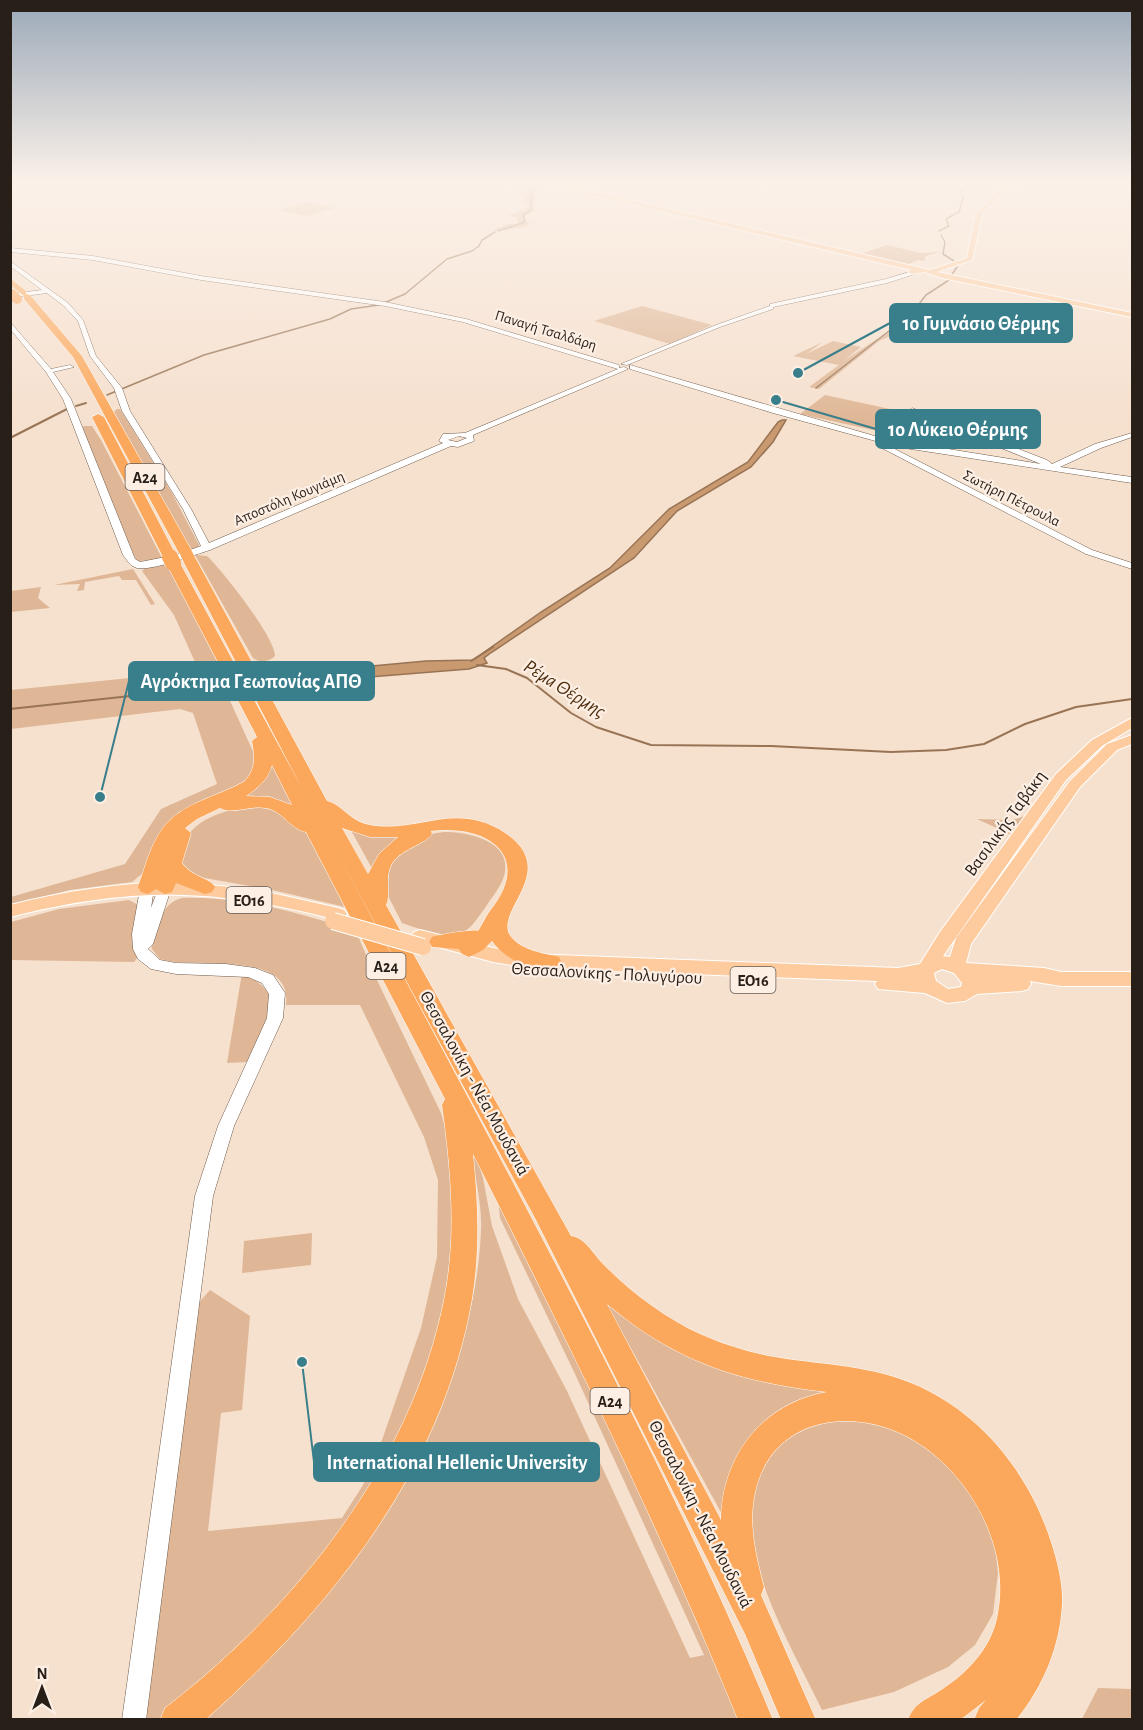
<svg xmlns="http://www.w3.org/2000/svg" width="1143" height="1730" font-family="'Alegreya Sans',sans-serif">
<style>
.green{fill:#dfb796}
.water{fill:#c9996f;stroke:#987455;stroke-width:1.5}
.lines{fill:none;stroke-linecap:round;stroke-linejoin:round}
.stream-far1{stroke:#987455;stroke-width:1.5}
.stream{stroke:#987455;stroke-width:2}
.minor-casing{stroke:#6d5a4a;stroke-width:1}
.major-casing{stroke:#fff;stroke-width:2}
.highway-casing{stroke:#fff;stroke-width:1}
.minor{fill:#fff;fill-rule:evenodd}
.major{fill:#fdcb9d;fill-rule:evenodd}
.highway{fill:#fba85c;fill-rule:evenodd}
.major-bridge-casing{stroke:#fff;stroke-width:18;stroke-linecap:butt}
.highway-bridge-far2-casing{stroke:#fff;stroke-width:10;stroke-linecap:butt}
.highway-bridge-far1-casing{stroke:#fff;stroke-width:13;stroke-linecap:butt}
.highway-bridge-casing{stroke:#fff;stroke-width:17;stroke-linecap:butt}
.major-bridge{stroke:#fdcb9d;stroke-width:16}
.highway-bridge-far2{stroke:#fba85c;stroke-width:10}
.highway-bridge-far1{stroke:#fba85c;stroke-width:12}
.highway-bridge{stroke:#fba85c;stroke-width:16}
.labels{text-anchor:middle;stroke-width:4.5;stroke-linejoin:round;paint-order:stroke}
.far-street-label{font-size:15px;fill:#271f18;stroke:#fdefe4}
.shield{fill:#fdefe4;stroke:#675d55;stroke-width:1.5}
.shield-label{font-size:16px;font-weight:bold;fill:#271f18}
.street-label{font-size:18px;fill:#271f18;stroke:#fdefe4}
.water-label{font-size:20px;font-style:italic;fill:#502f0e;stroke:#fdefe4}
.leader{fill:none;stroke:#387e8b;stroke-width:2}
.callout-dot{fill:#387e8b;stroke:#fdefe4;stroke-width:2}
.callout{fill:#387e8b;stroke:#387e8b;stroke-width:2}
.callout-label{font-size:20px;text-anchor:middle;font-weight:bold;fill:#fff}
</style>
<rect width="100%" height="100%" fill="#f6e0ce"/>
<!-- green -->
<path class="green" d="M 533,184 L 540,185 L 536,193 L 534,211 L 525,216 L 526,222 L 530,223 L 528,226 L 499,231 L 493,230 L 509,224 L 518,224 L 517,218 L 509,215 L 526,209 L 529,206 L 528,204 L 521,202 L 525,197 L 519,193 L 524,192 Z
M 306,202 L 335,208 L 306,216 L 278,210 Z
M 887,245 L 921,253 L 939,252 L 926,256 L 924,261 L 918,260 L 902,267 L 858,255 Z
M 642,306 L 712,325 L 670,344 L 594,321 Z
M 907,322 L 891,336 L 879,341 L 819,389 L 809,387 L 839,365 L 793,356 L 823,342 L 806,354 L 833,341 L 861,347 L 843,361 L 902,323 Z
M 825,395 L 904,412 L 882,432 L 800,414 Z
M 117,409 L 120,409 L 172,493 L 199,545 L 199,549 L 192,553 L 114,412 Z
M 85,426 L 92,426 L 101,440 L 163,560 L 137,561 L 122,532 L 79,428 Z
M 195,555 L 207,556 C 222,570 275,637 275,656 C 269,662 260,663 253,658 Z
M 166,562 L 220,667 L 231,703 L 256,758 L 252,775 L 236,788 L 179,812 L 168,822 L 161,832 L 143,873 L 132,882 L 70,890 L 11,905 L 11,897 L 125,864 L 161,809 L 217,784 L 193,713 L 180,709 L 11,729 L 11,690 L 199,671 L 174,615 L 142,571 L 146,567 Z
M 133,569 L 155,604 L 151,605 L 136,580 L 122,580 L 119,576 L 85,582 L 84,590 L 77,591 L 80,584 L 54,585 Z
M 41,587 L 38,598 L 50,608 L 11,612 L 11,591 Z
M 274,764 L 297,807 L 280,801 L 227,800 L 262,782 Z
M 251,807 C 260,808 270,808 279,811 C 312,823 330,878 345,907 L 268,889 L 193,876 L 182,866 C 183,857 183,845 187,837 C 199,817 229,809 251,807 Z
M 1025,816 L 1012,835 L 977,819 L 1012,820 Z
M 347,823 L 358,828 L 428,829 L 375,874 Z
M 444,832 C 468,832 514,841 504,876 C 501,887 491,898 485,908 C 475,921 469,934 451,936 C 439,937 415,927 402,923 L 385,890 L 390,859 L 430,834 Z
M 182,898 C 242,896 299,913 356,931 L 374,974 L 441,1113 L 452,1151 L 458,1258 L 411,1423 L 322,1566 L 160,1719 L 140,1720 L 195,1307 L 210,1290 L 250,1316 L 242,1410 L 221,1413 L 208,1531 L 342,1518 L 363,1485 L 382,1440 L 421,1328 L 437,1257 L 438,1180 L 424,1137 L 360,1005 L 286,1005 C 293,948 195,970 160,959 L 152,949 L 151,943 C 158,926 161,903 182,898 Z
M 129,900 L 140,906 L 138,957 L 134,962 L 11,960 L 11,922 L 59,909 Z
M 242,973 C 293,996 266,1026 247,1062 L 227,1063 Z
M 476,1154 L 483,1178 L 492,1226 L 518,1299 L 567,1391 L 690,1658 L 704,1655 L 575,1374 L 500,1218 L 498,1197 L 624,1457 L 744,1719 L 195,1720 L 436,1416 C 460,1357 479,1294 481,1229 C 482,1206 476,1179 471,1156 Z
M 312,1233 L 311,1265 L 242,1273 L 244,1241 Z
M 588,1270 L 635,1319 L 847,1389 L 958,1437 L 1022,1614 L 954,1441 L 796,1406 L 728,1525 Z
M 819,1416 L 908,1427 L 963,1475 L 994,1538 L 998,1573 L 993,1614 L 975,1645 L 948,1667 L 894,1692 L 822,1710 C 790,1642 716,1527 768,1455 C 778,1442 805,1426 819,1416 Z
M 1098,1688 L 1132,1689 L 1132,1719 L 1082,1719 Z"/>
<!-- water -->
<path class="water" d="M 782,420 L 786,420 L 773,442 L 751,467 L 677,511 L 634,558 L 492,652 L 484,658 L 487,663 L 469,669 L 270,685 L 264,676 L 426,661 L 473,660 L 541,612 L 610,568 L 669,509 L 748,462 L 778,422 Z"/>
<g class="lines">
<!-- stream-far1 -->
<path class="stream-far1" d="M 984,181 L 988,180
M 961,203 L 964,197 L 959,192 L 968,186
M 498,231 L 525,222 L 523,215 L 531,210 L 531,196 L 535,185
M 939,231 L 949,226 L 946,219 L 959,212 L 961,205
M 941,235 L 945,242 L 943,254 L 954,261
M 951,276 L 957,267
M 816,388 L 912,313 L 926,295 L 949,280
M 107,395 L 204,355 L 330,319 L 351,309 L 379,305 L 405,294 L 447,259 L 472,251 L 479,246 L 482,240 L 495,232"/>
<!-- stream -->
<path class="stream" d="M 76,406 L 86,403
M 10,438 L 69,408
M 471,661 L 493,647
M 477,665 L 506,669 L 527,678 L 571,713 L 596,727 L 651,745 L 771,746 L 891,752 L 946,750 L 984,744 L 1025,724 L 1076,707 L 1132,699
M 10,709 L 232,685"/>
<!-- minor casing -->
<g class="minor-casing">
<path id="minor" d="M 10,248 L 93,256 L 201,276 L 385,302 L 466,319 L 619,365 L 619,368 L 624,367 L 628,369 L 473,435 L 474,441 L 458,447 L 451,446 L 210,550 C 194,555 152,571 137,568 C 130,566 127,560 123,555 L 63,399 L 46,372 L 10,329 L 10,322 L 51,369 L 70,365 L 74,367 L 53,372 L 71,399 L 135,559 L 140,562 L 176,555 L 201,546 L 183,509 L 122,411 L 114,388 L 90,356 L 78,321 L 64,306 L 47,293 L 10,298 L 10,294 L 42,290 L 10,266 L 10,261 L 68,303 L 83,320 L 96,356 L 122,388 L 130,411 L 191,509 L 209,543 L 443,443 L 439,441 L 443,434 L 465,433 L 618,369 L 463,322 L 385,306 L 201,280 L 93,260 L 10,252 ZM 459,436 L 467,438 L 457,442 L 448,440 Z
M 913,271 L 915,274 L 887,283 L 773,307 L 773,309 L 720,327 L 627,365 L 621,364 L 716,325 L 770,306 L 770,304 L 886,279 Z
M 630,365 L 878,437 L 912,408 L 1047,460 L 1052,464 L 1095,444 L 1132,433 L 1132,437 L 1101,448 L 1060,467 L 1132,477 L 1132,483 L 898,447 L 883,443 L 1092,550 L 1132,563 L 1132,569 L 1086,554 L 876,445 L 883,443 L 773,413 L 630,369 ZM 913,413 L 1041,464 L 886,439 Z
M 146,890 L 153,895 L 151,908 L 157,892 L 167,892 L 169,895 L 153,944 L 148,949 L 160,960 L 176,963 L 226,964 L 255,968 L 273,975 L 285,993 L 283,1018 L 234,1126 L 213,1196 L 146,1720 L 122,1720 L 195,1196 L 218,1126 L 267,1018 L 269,994 L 262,983 L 248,977 L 176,974 L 151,969 L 138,959 L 133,949 L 132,934 L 139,895 Z"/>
</g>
<!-- major casing -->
<g class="major-casing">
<path id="major" d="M 511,180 L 523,180 L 605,194 L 930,270 L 967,258 L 976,213 L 1011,180 L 1017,180 L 982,214 L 972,260 L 937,272 L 1132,313 L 1132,317 L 942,278 L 924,272 L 912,274 L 908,272 L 911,270 L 605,198 Z
M 1132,718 L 1132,728 L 1102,746 L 1066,780 L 943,956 L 950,957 L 956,938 L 1070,781 L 1107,744 L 1132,735 L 1132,744 L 1117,750 L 1080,787 L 971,944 L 966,963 L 1044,968 L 1061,972 L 1132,972 L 1132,986 L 1061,986 L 1030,981 L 1031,984 L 1028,989 L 1022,991 L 977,994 L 965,1001 L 947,1003 L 925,993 L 878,989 L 875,984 L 877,981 L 530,968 L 493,962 L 420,942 L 414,940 L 411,936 L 414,932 L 420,930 L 493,948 L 530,954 L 898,968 L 920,964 L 940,932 L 1056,774 L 1092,740 ZM 942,969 L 954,973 L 962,983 L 961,987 L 948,989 L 936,981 L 934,973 Z
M 174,882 L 254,889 L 338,908 L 344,910 L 347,914 L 344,918 L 338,920 C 216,888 133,886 10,917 L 10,905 C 65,891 118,883 174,882 Z"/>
</g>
<!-- highway casing -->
<g class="highway-casing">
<path id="highway" d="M 10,278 L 26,291 L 26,294 L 30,295 L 82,356 L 193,553 L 191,555 L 196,559 L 327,801 C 341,804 351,822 370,825 C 417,834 456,800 505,833 C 563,872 489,913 512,938 C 524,951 543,953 559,957 L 562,963 L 559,969 C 537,975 504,959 492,941 L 483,950 L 469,957 L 462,954 L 459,949 L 432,947 L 429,942 L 432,937 C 438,935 473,929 478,931 C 483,924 485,917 490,911 C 534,856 488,824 431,831 L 432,834 C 426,844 403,848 393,862 C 383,877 392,893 386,905 L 571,1236 C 585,1238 592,1252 601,1262 C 629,1291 663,1317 700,1334 C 722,1344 745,1351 769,1356 C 817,1365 865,1364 911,1383 C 980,1411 1029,1473 1051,1542 C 1057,1561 1063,1583 1062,1604 C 1060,1646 1043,1687 1016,1720 L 974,1720 L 979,1708 L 986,1700 L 960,1720 L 908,1720 C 915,1701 929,1699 944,1688 C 971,1670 993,1645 998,1613 C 1011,1544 966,1466 904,1435 C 845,1406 770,1421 755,1493 C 748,1524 756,1557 764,1587 L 761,1595 L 816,1720 L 781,1720 L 745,1634 L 535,1218 L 305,794 L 182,559 L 184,557 L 179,553 L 73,357 L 24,299 L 24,296 L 10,285 ZM 342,828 L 370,837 L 398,837 L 379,854 L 368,874 ZM 607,1304 C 676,1362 739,1382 827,1392 C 763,1403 722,1455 721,1520 Z
M 98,414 L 104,417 L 176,555 L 174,558 L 169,559 L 162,555 L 92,417 Z
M 173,559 L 180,563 C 294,774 409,984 520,1196 C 610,1368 699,1540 773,1720 L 738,1720 C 660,1527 567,1340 473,1154 C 478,1202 480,1251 472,1299 C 442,1470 332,1607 205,1720 L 160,1720 L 165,1708 C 296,1607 411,1464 444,1300 C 457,1236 451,1169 442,1105 L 445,1099 L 306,832 C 291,830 283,811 266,808 C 251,805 232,815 220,808 L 197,819 L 185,828 L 191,833 L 182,863 C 193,878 209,877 215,887 L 212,892 L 205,894 L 176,883 L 172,892 L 165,894 L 156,889 L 148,894 L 141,892 L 138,887 C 146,865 152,837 170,820 C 190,801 221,795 245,781 C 256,768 255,757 252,741 L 257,737 L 166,563 ZM 272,765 L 292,805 L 270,797 L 246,796 C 258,788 268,780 272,765 Z"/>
</g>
<!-- minor -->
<use href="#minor" class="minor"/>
<!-- major -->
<use href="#major" class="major"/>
<!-- highway -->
<use href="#highway" class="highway"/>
<!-- major-bridge casing -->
<g class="major-bridge-casing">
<path id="major-bridge" d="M 333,921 L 423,947"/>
</g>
<!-- highway-bridge-far2 casing -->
<g class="highway-bridge-far2-casing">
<path id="highway-bridge-far2" d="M 12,294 L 17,299"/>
</g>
<!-- highway-bridge-far1 casing -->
<g class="highway-bridge-far1-casing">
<path id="highway-bridge-far1" d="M 186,553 L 189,559
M 169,555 L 171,559"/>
</g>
<!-- highway-bridge casing -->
<g class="highway-bridge-casing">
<path id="highway-bridge" d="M 170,557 L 173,563"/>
</g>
<!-- major-bridge -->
<use href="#major-bridge" class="major-bridge"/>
<!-- highway-bridge-far2 -->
<use href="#highway-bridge-far2" class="highway-bridge-far2"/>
<!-- highway-bridge-far1 -->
<use href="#highway-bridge-far1" class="highway-bridge-far1"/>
<!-- highway-bridge -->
<use href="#highway-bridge" class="highway-bridge"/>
</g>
<!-- sky -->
<linearGradient id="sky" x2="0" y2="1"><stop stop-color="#9ba9b8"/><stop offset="0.43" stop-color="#fbf1e9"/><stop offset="1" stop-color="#fbf1e9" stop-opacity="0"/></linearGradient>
<rect width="1143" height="422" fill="url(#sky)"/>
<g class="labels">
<!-- far-street labels -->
<g class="far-street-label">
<text transform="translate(546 330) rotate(17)" y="5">Παναγή Τσαλδάρη</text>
<text transform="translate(289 498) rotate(-23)" y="5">Αποστόλη Κουγιάμη</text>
<text transform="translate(1012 498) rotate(27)" y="5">Σωτήρη Πέτρουλα</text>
</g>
<!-- shield labels -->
<g class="shield">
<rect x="125.5" y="464" width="39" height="26" rx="4.5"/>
<rect x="226.5" y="887" width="45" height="26" rx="4.5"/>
<rect x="366.5" y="953" width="39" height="26" rx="4.5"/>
<rect x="730.5" y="967" width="45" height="26" rx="4.5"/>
<rect x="590.5" y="1388" width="39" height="26" rx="4.5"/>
</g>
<g class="shield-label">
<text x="145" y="483">Α24</text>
<text x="249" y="906">ΕΟ16</text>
<text x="386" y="972">Α24</text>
<text x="753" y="986">ΕΟ16</text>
<text x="610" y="1407">Α24</text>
</g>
<!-- street labels -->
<g class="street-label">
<text transform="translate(1005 823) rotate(-54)" y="6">Βασιλικής Ταβάκη</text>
<text transform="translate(607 973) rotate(3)" y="6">Θεσσαλονίκης - Πολυγύρου</text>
<text transform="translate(475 1083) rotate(61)" y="6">Θεσσαλονίκη - Νέα Μουδανιά</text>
<text transform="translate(701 1514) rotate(63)" y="6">Θεσσαλονίκη - Νέα Μουδανιά</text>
</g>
<!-- water labels -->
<g class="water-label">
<text transform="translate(565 688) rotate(32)" y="7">Ρέμα Θέρμης</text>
</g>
</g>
<!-- callouts -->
<path class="leader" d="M798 373L890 323M776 400L876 429M100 797L129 681M302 1362L314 1462"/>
<g class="callout-dot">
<circle cx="798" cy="373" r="6"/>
<circle cx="776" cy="400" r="6"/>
<circle cx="100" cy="797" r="6"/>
<circle cx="302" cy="1362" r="6"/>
</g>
<g class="callout">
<rect x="890" y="304" width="182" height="38" rx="6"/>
<rect x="876" y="410" width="164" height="38" rx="6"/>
<rect x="129" y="662" width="245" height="38" rx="6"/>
<rect x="314" y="1443" width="285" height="38" rx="6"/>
</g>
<g class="callout-label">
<text x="981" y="330">1ο Γυμνάσιο Θέρμης</text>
<text x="958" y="436">1ο Λύκειο Θέρμης</text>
<text x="251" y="688">Αγρόκτημα Γεωπονίας ΑΠΘ</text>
<text x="457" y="1469">International Hellenic University</text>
</g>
<!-- border -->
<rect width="1143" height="1730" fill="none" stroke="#271f18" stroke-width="24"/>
<!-- north arrow -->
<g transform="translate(42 1688)" stroke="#fdefe4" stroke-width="4.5" paint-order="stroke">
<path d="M0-4.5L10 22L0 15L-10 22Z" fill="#271f18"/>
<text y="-9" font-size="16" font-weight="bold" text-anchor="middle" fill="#271f18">N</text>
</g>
</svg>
